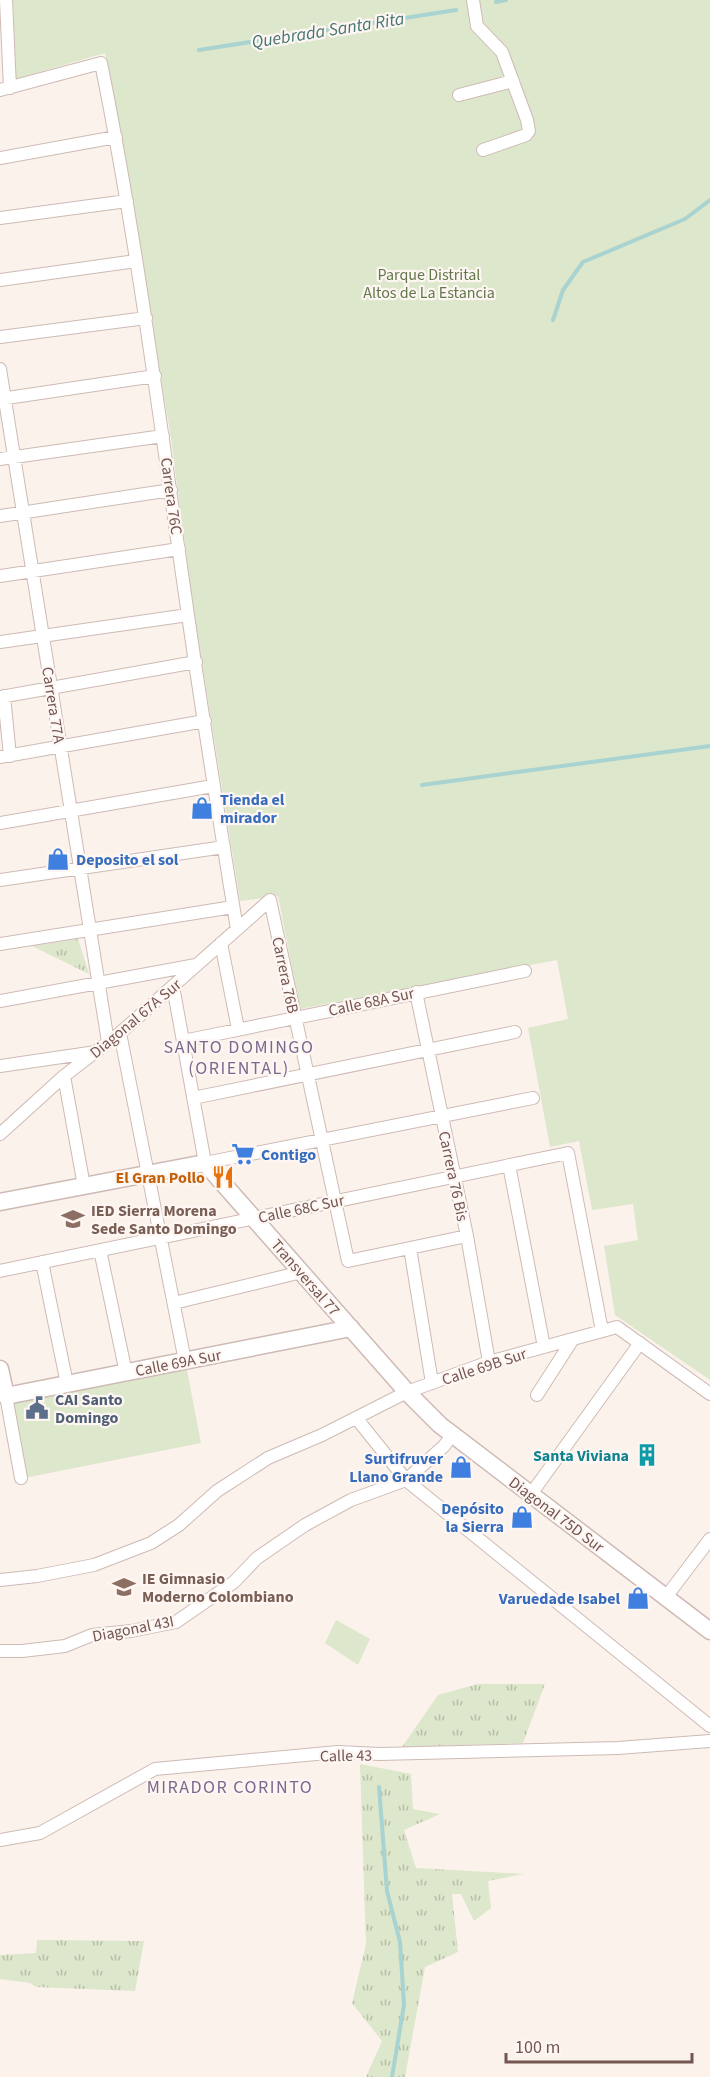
<svg xmlns="http://www.w3.org/2000/svg" width="710" height="2077" font-family="'Source Sans 3',sans-serif">
<style>
.grass{fill:url(#grass-tufts)}
.green{fill:#dde7cb}
.lines{fill:none;stroke-linecap:round;stroke-linejoin:round}
.stream{stroke:#a9d3d0;stroke-width:4}
.minor-casing{stroke:#cebab5;stroke-width:14}
.tertiary-casing{stroke:#cebab5;stroke-width:19}
.minor{stroke:#fff;stroke-width:12}
.tertiary{stroke:#fff;stroke-width:16}
.labels{text-anchor:middle;stroke-width:4.5;stroke-linejoin:round;paint-order:stroke}
.park-label{font-size:16px;fill:#62784a;stroke:#fdf6f2}
.street-label{font-size:16px;fill:#745551;stroke:#fdf6f2}
.shop-label{font-size:16px;font-weight:bold;fill:#366cbe;stroke:#fdf6f2;text-anchor:start}
.food-label{font-size:16px;font-weight:bold;fill:#c56008;stroke:#fdf6f2;text-anchor:end}
.education-label{font-size:16px;font-weight:bold;fill:#785e54;stroke:#fdf6f2;text-anchor:start}
.service-label{font-size:16px;font-weight:bold;fill:#4e5e75;stroke:#fdf6f2;text-anchor:start}
.culture-label{font-size:16px;font-weight:bold;fill:#0d838f;stroke:#fdf6f2;text-anchor:end}
.water-label{font-size:18px;font-style:italic;fill:#467673;stroke:#fdf6f2}
.neighbourhood-label{font-size:18px;letter-spacing:1.5px;fill:#7a698e;stroke:#fdf6f2}
</style>
<defs>
<pattern id="grass-tufts" width="24" height="20" patternUnits="userSpaceOnUse" patternTransform="scale(1.5)"><rect width="24" height="20" fill="#dde7cb"/><path d="M3 7l-1-3M5 7V3M7 7l1-3M15 17l-1-3M17 17v-4M19 17l1-3" fill="none" stroke="#b8bea7"/></pattern>
</defs>
<rect width="100%" height="100%" fill="#fbf2ec"/>
<!-- grass -->
<path class="grass" d="M 78,939 L 89,974 L 32,946 Z
M 478,1684 L 545,1684 L 523,1743 L 402,1747 L 438,1695 Z
M 360,1764 L 411,1774 L 413,1809 L 440,1814 L 404,1830 L 416,1868 L 524,1874 L 488,1881 L 491,1908 L 474,1921 L 461,1894 L 452,1894 L 458,1952 L 425,1967 L 405,2077 L 366,2077 L 382,2041 L 352,2003 L 366,1944 Z
M 37,1940 L 144,1941 L 135,1991 L 36,1987 L 30,1983 L 0,1979 L 0,1955 L 36,1953 Z"/>
<!-- green -->
<path class="green" d="M 13,0 L 710,0 L 710,1380 L 615,1315 L 604,1246 L 638,1240 L 633,1204 L 592,1210 L 579,1141 L 550,1147 L 528,1028 L 568,1019 L 557,960 L 300,1009 L 278,896 L 240,901 L 195,619 L 170,432 L 105,53 L 16,79 Z
M 186,1365 L 201,1443 L 24,1478 L 9,1399 Z
M 336,1620 L 370,1639 L 358,1665 L 325,1643 Z"/>
<g class="lines">
<!-- stream -->
<path class="stream" d="M 496,2 L 506,0
M 199,50 L 456,10
M 553,320 L 563,290 L 583,262 L 685,219 L 710,200
M 422,785 L 710,746
M 379,1787 L 387,1891 L 400,1942 L 404,2005 L 392,2077"/>
<!-- minor casing -->
<g class="minor-casing">
<path id="minor" d="M 6,0 L 10,88
M 473,0 L 477,26 L 502,52 L 527,120 L 529,131 L 526,135 L 483,150
M 0,90 L 101,63 C 138,246 161,431 188,615 C 203,720 220,825 237,929
M 459,95 L 513,81
M 0,158 L 116,137
M 0,218 L 127,201
M 0,280 L 136,261
M 0,337 L 146,318
M 0,369 L 108,1042
M 0,399 L 155,376
M 0,459 L 163,436
M 0,516 L 171,490
M 0,576 L 179,549
M 0,642 L 188,615
M 4,696 L 10,756
M 0,697 L 196,662
M 0,757 L 205,721
M 0,823 L 213,786
M 0,880 L 224,847
M 221,943 L 238,1029
M 0,944 L 233,907
M 173,986 L 205,1163 L 533,1098
M 416,992 L 467,1236 L 489,1362
M 0,1001 L 196,965
M 120,1033 L 185,1361
M 183,1041 L 525,971
M 0,1066 L 96,1052
M 64,1076 L 84,1186
M 193,1098 L 515,1032
M 0,1134 L 64,1076 L 120,1033 L 270,900 L 348,1261 L 467,1236
M 509,1165 L 544,1347
M 410,1248 L 432,1383
M 100,1250 L 126,1373
M 42,1262 L 67,1384
M 0,1271 L 568,1153 L 602,1331
M 174,1303 L 302,1272
M 537,1395 L 573,1339
M 6,1396 L 21,1478
M 357,1419 L 406,1480 L 710,1726
M 531,1494 L 640,1343
M 0,1580 L 37,1576 L 94,1565 L 151,1543 L 179,1525 L 217,1491 L 268,1458 L 322,1435 L 407,1392 L 489,1362 L 617,1327 L 710,1394
M 666,1597 L 710,1539
M 0,1651 L 22,1651 L 65,1646 L 92,1635 L 131,1631 L 176,1622 L 234,1582 L 257,1558 L 305,1525 L 351,1500 L 406,1480 L 444,1446 L 452,1435
M 0,1840 L 40,1833 L 155,1769 L 338,1752 L 380,1754 L 618,1748 L 710,1741"/>
</g>
<!-- tertiary casing -->
<g class="tertiary-casing">
<path id="tertiary" d="M 0,1202 L 205,1163 L 407,1392 L 440,1425 L 710,1631
M 0,1369 L 6,1396 L 351,1328"/>
</g>
<!-- minor -->
<use href="#minor" class="minor"/>
<!-- tertiary -->
<use href="#tertiary" class="tertiary"/>
</g>
<!-- icons -->
<defs>
<g id="shop-bare" transform="scale(1.8)"><path d="M-5-2.5h2.3a2.7 3.5 0 0 1 5.4 0H5L5.5 6h-11ZM-1.5-2.5h3a1.5 2.3 0 0 0-3 0Z" fill="#3f7fe0" stroke="#fdf6f2" stroke-width="2.5" paint-order="stroke"/></g>
<g id="supermarket-bare" transform="scale(1.8)"><path d="M-6-5.5h2.5l.6 2H6L4.5 2H-2.5L-4.4-4H-6ZM-1.5 3.2a1.3 1.3 0 1 0 .1 0ZM3 3.2a1.3 1.3 0 1 0 .1 0Z" fill="#3f7fe0" stroke="#fdf6f2" stroke-width="2.5" paint-order="stroke"/></g>
<g id="restaurant-bare" transform="scale(1.8)"><path d="M-5-6h1v4h1v-4h1v4h1v-4h1v5L-1.5 .5V6h-2V.5L-5-1ZM5-6V6H3V1.5H1.5Q1.5-4 5-6Z" fill="#e8710a" stroke="#fdf6f2" stroke-width="2.5" paint-order="stroke"/></g>
<g id="school-bare" transform="scale(1.8)"><path d="M0-5L7-2L0 1L-7-2ZM-4 1L0 2.5L4 1V4Q0 6-4 4Z" fill="#8d6e63" stroke="#fdf6f2" stroke-width="2.5" paint-order="stroke"/></g>
<g id="civic-bare" transform="scale(1.8)"><path d="M-.6-6.5H3V-4.5H.6V-3L4-1V1h2V6H-6V1h2V-1L-.6-3ZM-1.2 2.5V6h2.4V2.5Z" fill="#5c6f8a" stroke="#fdf6f2" stroke-width="2.5" paint-order="stroke"/></g>
<g id="building-bare" transform="scale(1.8)"><path d="M-4-6H4V6H1V3H-1V6H-4ZM-2.5-4.3h1.7v1.8h-1.7ZM.8-4.3h1.7v1.8H.8ZM-2.5-1h1.7V.8h-1.7ZM.8-1h1.7V.8H.8Z" fill="#0f9aa8" stroke="#fdf6f2" stroke-width="2.5" paint-order="stroke"/></g>
</defs>
<g fill-rule="evenodd">
<use href="#shop-bare" x="202" y="808"/>
<use href="#shop-bare" x="58" y="859"/>
<use href="#supermarket-bare" x="243" y="1154"/>
<use href="#restaurant-bare" x="223" y="1177"/>
<use href="#school-bare" x="73" y="1219"/>
<use href="#civic-bare" x="37" y="1408"/>
<use href="#building-bare" x="647" y="1455"/>
<use href="#shop-bare" x="461" y="1467"/>
<use href="#shop-bare" x="522" y="1517"/>
<use href="#school-bare" x="124" y="1587"/>
<use href="#shop-bare" x="638" y="1598"/>
</g>
<g class="labels">
<!-- park labels -->
<g class="park-label">
<text x="429" y="280">Parque Distrital<tspan x="429" dy="18">Altos de La Estancia</tspan></text>
</g>
<!-- street labels -->
<g class="street-label">
<text transform="translate(172 496) rotate(82)" y="6">Carrera 76C</text>
<text transform="translate(54 705) rotate(81)" y="6">Carrera 77A</text>
<text transform="translate(286 975) rotate(78)" y="6">Carrera 76B</text>
<text transform="translate(371 1001) rotate(-12)" y="6">Calle 68A Sur</text>
<text transform="translate(135 1018) rotate(-40)" y="6">Diagonal 67A Sur</text>
<text transform="translate(454 1176) rotate(78)" y="6">Carrera 76 Bis</text>
<text transform="translate(301 1208) rotate(-12)" y="6">Calle 68C Sur</text>
<text transform="translate(306 1277) rotate(49)" y="6">Transversal 77</text>
<text transform="translate(178 1362) rotate(-11)" y="6">Calle 69A Sur</text>
<text transform="translate(484 1366) rotate(-18)" y="6">Calle 69B Sur</text>
<text transform="translate(557 1514) rotate(37)" y="6">Diagonal 75D Sur</text>
<text transform="translate(133 1628) rotate(-11)" y="6">Diagonal 43I</text>
<text transform="translate(346 1755) rotate(-1)" y="6">Calle 43</text>
</g>
<!-- shop labels -->
<g class="shop-label">
<text x="220" y="805">Tienda el<tspan x="220" dy="18">mirador</tspan></text>
<text x="76" y="865">Deposito el sol</text>
<text x="261" y="1160">Contigo</text>
<text x="443" y="1464" text-anchor="end">Surtifruver<tspan x="443" dy="18">Llano Grande</tspan></text>
<text x="504" y="1514" text-anchor="end">Depósito<tspan x="504" dy="18">la Sierra</tspan></text>
<text x="620" y="1604" text-anchor="end">Varuedade Isabel</text>
</g>
<!-- food labels -->
<g class="food-label">
<text x="205" y="1183">El Gran Pollo</text>
</g>
<!-- education labels -->
<g class="education-label">
<text x="91" y="1216">IED Sierra Morena<tspan x="91" dy="18">Sede Santo Domingo</tspan></text>
<text x="142" y="1584">IE Gimnasio<tspan x="142" dy="18">Moderno Colombiano</tspan></text>
</g>
<!-- service labels -->
<g class="service-label">
<text x="55" y="1405">CAI Santo<tspan x="55" dy="18">Domingo</tspan></text>
</g>
<!-- culture labels -->
<g class="culture-label">
<text x="629" y="1461">Santa Viviana</text>
</g>
<!-- water labels -->
<g class="water-label">
<text transform="translate(328 30) rotate(-9)" y="6">Quebrada Santa Rita</text>
</g>
<!-- neighbourhood labels -->
<g class="neighbourhood-label">
<text x="239" y="1053">SANTO DOMINGO<tspan x="239" dy="21">(ORIENTAL)</tspan></text>
<text x="230" y="1793">MIRADOR CORINTO</text>
</g>
</g>
<!-- scale -->
<path d="M506 2053v9h186v-9" fill="none" stroke="#745551" stroke-width="3"/>
<text x="515" y="2053" font-size="18" fill="#745551" stroke="#fdf6f2" stroke-width="4.5" paint-order="stroke">100 m</text>
</svg>
